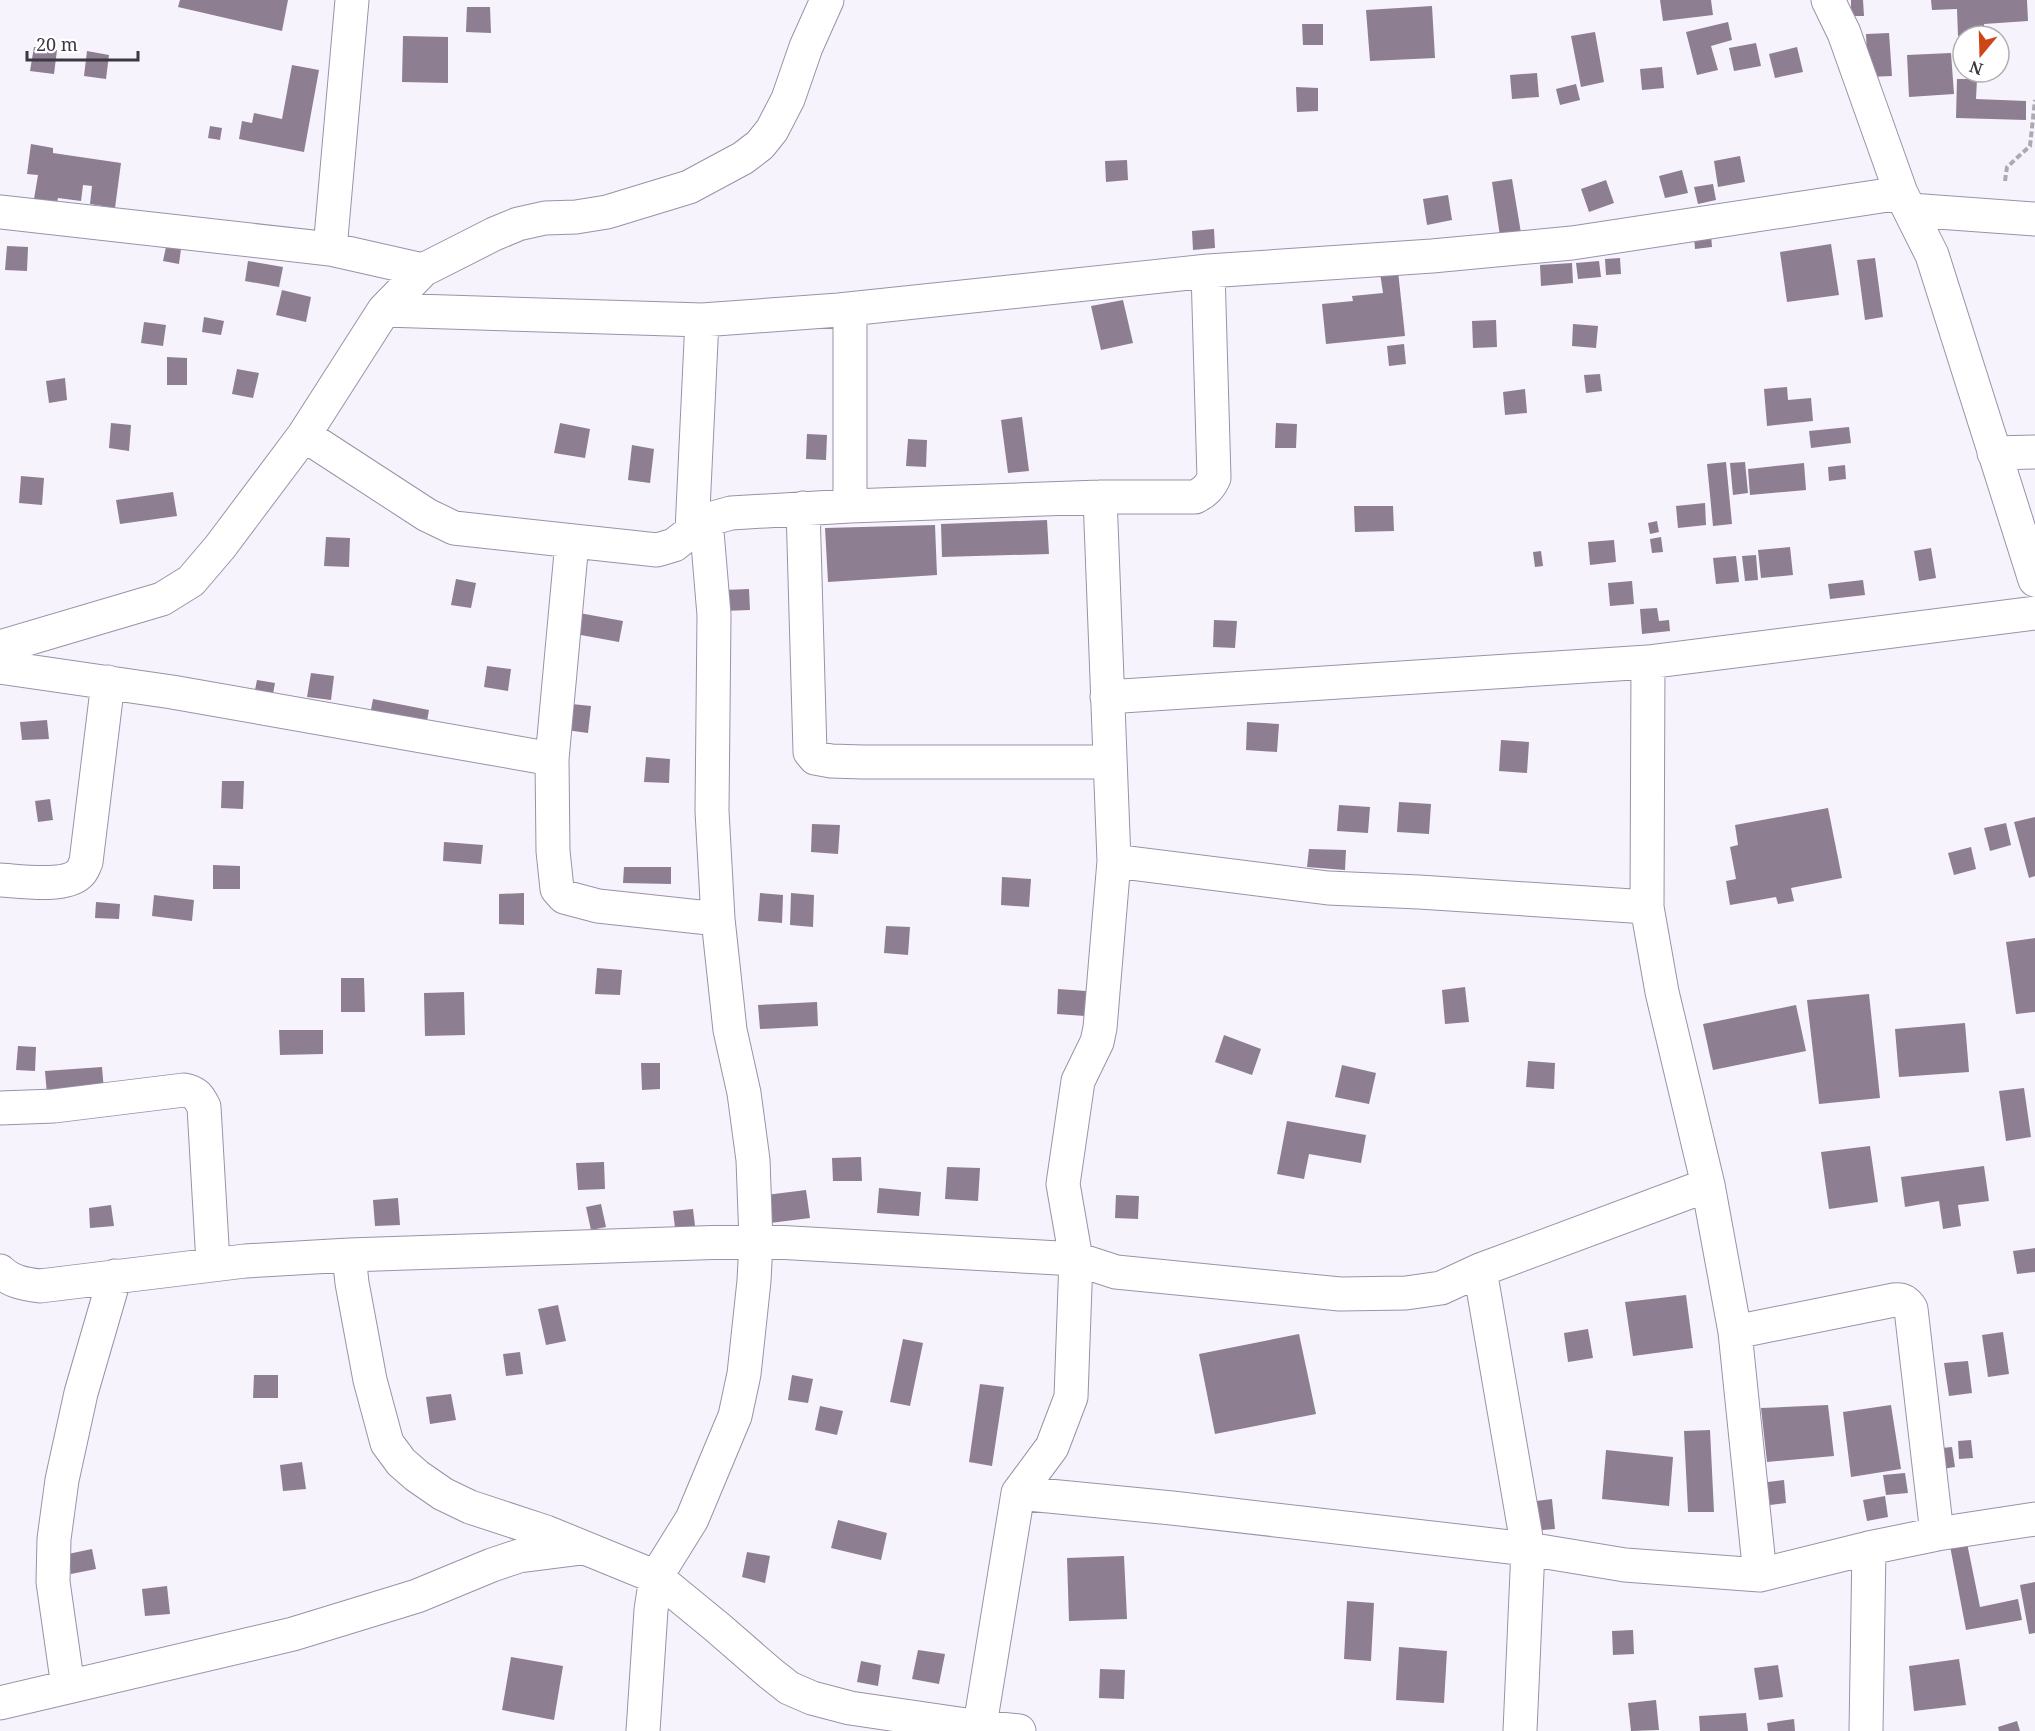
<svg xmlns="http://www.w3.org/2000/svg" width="2035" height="1731" font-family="'Noto Serif',serif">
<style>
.building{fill:#8d7e91}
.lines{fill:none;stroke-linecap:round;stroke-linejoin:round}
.minor-casing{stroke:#9a92a7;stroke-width:35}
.path{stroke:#aca9b2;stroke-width:4;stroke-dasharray:6 3;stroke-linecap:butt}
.minor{stroke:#fff;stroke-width:33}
</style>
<rect width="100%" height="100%" fill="#f6f3fc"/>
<!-- building -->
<path class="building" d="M 180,0 L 288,0 L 282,31 L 178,7 Z
M 1660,0 L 1711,0 L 1713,15 L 1663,21 Z
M 1851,0 L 1863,0 L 1864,16 L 1851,16 Z
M 1931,0 L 2027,0 L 2028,21 L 1984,24 L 1984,34 L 1958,36 L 1957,9 L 1932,10 Z
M 1432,6 L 1435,58 L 1370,61 L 1366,10 Z
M 467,7 L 490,7 L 491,33 L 466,32 Z
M 1728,22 L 1732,40 L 1711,46 L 1718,70 L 1697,75 L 1686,32 Z
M 1302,24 L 1323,24 L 1323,45 L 1303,45 Z
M 1595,32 L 1604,82 L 1581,87 L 1571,36 Z
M 1889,33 L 1892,76 L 1868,77 L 1866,34 Z
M 403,36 L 448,37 L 448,83 L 402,82 Z
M 1756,43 L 1761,66 L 1734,71 L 1729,48 Z
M 34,47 L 57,50 L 54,74 L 30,71 Z
M 1797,47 L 1803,72 L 1775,78 L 1769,54 Z
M 87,51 L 109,55 L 106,79 L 84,76 Z
M 1951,53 L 1954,94 L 1909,97 L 1907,55 Z
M 292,65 L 319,70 L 304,152 L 239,139 L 242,121 L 252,123 L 254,113 L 282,119 Z
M 1662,67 L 1664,88 L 1642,90 L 1640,69 Z
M 1537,73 L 1539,97 L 1512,99 L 1510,75 Z
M 1957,79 L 1977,79 L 1976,99 L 2026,101 L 2026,120 L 1956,118 Z
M 1576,84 L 1580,100 L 1560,105 L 1556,89 Z
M 1296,87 L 1318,88 L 1318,111 L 1297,112 Z
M 210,126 L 222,128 L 220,140 L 208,138 Z
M 31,144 L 53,148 L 53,153 L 121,163 L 115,208 L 90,204 L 92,186 L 83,185 L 81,201 L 58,198 L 57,203 L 34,199 L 38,175 L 27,174 Z
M 1740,156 L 1745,182 L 1718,187 L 1714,161 Z
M 1127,160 L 1128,180 L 1106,182 L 1105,161 Z
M 1682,170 L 1688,193 L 1665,198 L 1659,176 Z
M 1512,179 L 1521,233 L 1500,236 L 1492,182 Z
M 1606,180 L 1614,203 L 1589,212 L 1581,189 Z
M 1713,184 L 1716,200 L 1698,204 L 1694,187 Z
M 1448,195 L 1452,220 L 1427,225 L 1423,199 Z
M 1214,229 L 1215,248 L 1193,250 L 1192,231 Z
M 1711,235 L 1712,247 L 1695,249 L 1694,237 Z
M 1831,244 L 1839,295 L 1787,302 L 1780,252 Z
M 7,246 L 28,247 L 27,271 L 5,270 Z
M 166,247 L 181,249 L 179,264 L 163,261 Z
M 1620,258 L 1621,274 L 1606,275 L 1605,259 Z
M 1875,258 L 1883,317 L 1865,320 L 1857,260 Z
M 248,261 L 283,267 L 279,287 L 245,281 Z
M 1599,261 L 1601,277 L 1578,279 L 1576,263 Z
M 1572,263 L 1573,283 L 1541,286 L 1540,265 Z
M 1398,271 L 1405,336 L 1326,344 L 1322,304 L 1353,301 L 1352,296 L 1383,293 L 1380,273 Z
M 282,290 L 311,297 L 306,322 L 276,315 Z
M 1123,300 L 1133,343 L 1101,350 L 1091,306 Z
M 204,317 L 224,321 L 221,335 L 202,332 Z
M 1496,320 L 1497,347 L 1473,348 L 1472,321 Z
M 144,322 L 166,325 L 163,346 L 141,343 Z
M 1573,324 L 1598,326 L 1596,348 L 1572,346 Z
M 1404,344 L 1406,364 L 1389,366 L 1387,346 Z
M 167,357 L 187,358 L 187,385 L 167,385 Z
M 237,369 L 259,373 L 253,398 L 232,394 Z
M 1600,374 L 1602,391 L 1586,393 L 1584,375 Z
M 65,378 L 67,400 L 49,403 L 46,381 Z
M 1787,387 L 1788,400 L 1811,398 L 1813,421 L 1767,426 L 1764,389 Z
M 1525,389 L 1527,413 L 1505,415 L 1503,392 Z
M 1022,417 L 1029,471 L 1008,473 L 1001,420 Z
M 111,423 L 131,425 L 129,451 L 109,448 Z
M 560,423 L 590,429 L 585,458 L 554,453 Z
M 1276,423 L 1297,424 L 1296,448 L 1275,448 Z
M 1849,427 L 1851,443 L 1811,448 L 1809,431 Z
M 807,434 L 827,435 L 826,460 L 806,459 Z
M 908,439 L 927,440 L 926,467 L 906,466 Z
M 632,445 L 654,449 L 650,483 L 628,480 Z
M 1726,462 L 1732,524 L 1713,526 L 1707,464 Z
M 1745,462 L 1748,493 L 1733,495 L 1730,463 Z
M 1804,463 L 1806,490 L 1750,495 L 1748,469 Z
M 1845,465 L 1846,479 L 1829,481 L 1828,467 Z
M 21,476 L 44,478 L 42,505 L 19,503 Z
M 173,492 L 177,516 L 120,524 L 116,500 Z
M 1705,503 L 1706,525 L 1678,528 L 1676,506 Z
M 1354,506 L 1393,506 L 1394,531 L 1355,532 Z
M 1047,520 L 1049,554 L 942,557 L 941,524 Z
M 1657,521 L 1659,532 L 1650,534 L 1648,523 Z
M 935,525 L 937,575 L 828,582 L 825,528 Z
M 326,537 L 350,538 L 349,567 L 324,566 Z
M 1661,537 L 1663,552 L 1652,553 L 1650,539 Z
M 1614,540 L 1616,562 L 1590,565 L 1588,542 Z
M 1790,547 L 1793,575 L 1761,578 L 1758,550 Z
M 1931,548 L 1936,578 L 1919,581 L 1914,551 Z
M 1541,551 L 1543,566 L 1535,567 L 1533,552 Z
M 1756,555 L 1758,580 L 1745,581 L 1742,556 Z
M 1736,556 L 1739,582 L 1716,584 L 1713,558 Z
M 456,579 L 476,583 L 471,608 L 451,605 Z
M 1863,580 L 1865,595 L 1830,599 L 1828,584 Z
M 1632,581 L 1634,604 L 1610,606 L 1608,583 Z
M 749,589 L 750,610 L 723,611 L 723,590 Z
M 1657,608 L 1659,621 L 1669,620 L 1670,631 L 1642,634 L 1640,609 Z
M 574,612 L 623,621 L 619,642 L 570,633 Z
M 1214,620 L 1237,621 L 1235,648 L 1213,647 Z
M 487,666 L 511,669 L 508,691 L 484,687 Z
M 311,673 L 334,676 L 331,700 L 307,697 Z
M 257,680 L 275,683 L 272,699 L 254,695 Z
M 373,699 L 429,710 L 426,727 L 370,715 Z
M 562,703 L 591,706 L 588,733 L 559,729 Z
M 47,720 L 49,739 L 22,740 L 20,722 Z
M 1247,722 L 1279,724 L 1277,752 L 1246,750 Z
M 1501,740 L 1529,742 L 1527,773 L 1499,771 Z
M 646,757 L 670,759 L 669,783 L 644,782 Z
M 222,781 L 244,781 L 243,809 L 221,808 Z
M 50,799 L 53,820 L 38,822 L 35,801 Z
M 1399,802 L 1431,804 L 1429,834 L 1397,832 Z
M 1339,805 L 1370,807 L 1368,833 L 1337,831 Z
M 1828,808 L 1842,878 L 1791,888 L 1794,901 L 1778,904 L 1776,897 L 1730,905 L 1726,881 L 1736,879 L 1730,847 L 1738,845 L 1735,825 Z
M 2035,817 L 2035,876 L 2029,878 L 2014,822 Z
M 2006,823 L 2011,845 L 1990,851 L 1984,828 Z
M 812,824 L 840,825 L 838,854 L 811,852 Z
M 444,842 L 483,845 L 481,864 L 443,861 Z
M 1971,847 L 1976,869 L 1954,875 L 1948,853 Z
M 1309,849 L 1346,850 L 1345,870 L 1307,867 Z
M 213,865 L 240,866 L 240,889 L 213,889 Z
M 624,867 L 671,867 L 671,884 L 623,883 Z
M 1002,877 L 1031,879 L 1029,907 L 1001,905 Z
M 524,893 L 524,925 L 499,924 L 499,894 Z
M 760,893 L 783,895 L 782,923 L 758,921 Z
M 791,893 L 814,895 L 813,927 L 790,925 Z
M 154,895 L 194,900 L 192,921 L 152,916 Z
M 96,902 L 120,904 L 119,919 L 95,918 Z
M 886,926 L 910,927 L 908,955 L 884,953 Z
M 2035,938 L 2035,1012 L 2016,1014 L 2006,942 Z
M 597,968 L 622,970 L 620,995 L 595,994 Z
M 341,978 L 364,978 L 365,1012 L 341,1012 Z
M 1465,987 L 1469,1022 L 1445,1024 L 1442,990 Z
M 1058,989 L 1086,991 L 1085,1016 L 1057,1014 Z
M 464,992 L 465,1035 L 425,1036 L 424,993 Z
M 1869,994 L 1880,1098 L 1819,1104 L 1807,1000 Z
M 817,1002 L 818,1026 L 760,1029 L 758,1005 Z
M 1796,1005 L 1806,1051 L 1713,1070 L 1703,1024 Z
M 1965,1023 L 1969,1072 L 1899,1077 L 1895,1029 Z
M 279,1030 L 323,1030 L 323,1054 L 280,1055 Z
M 1224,1035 L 1261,1049 L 1252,1075 L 1215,1062 Z
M 18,1046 L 36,1047 L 35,1071 L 16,1070 Z
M 1528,1061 L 1555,1063 L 1554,1089 L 1526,1087 Z
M 641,1063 L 660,1063 L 660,1089 L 642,1090 Z
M 1342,1065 L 1376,1073 L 1369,1104 L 1335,1097 Z
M 102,1067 L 104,1091 L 47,1095 L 45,1071 Z
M 2024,1088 L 2031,1137 L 2006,1141 L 1999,1091 Z
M 1287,1121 L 1366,1135 L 1361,1163 L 1309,1154 L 1304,1179 L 1277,1174 Z
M 1870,1146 L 1878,1202 L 1829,1209 L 1821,1152 Z
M 861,1157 L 862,1181 L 833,1181 L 832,1158 Z
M 604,1162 L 605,1189 L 578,1190 L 576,1163 Z
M 1984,1166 L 1989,1201 L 1958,1205 L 1961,1226 L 1943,1229 L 1939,1201 L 1905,1207 L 1901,1177 Z
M 947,1167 L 980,1168 L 978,1201 L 945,1199 Z
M 879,1188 L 921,1192 L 919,1216 L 877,1213 Z
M 806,1190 L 810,1218 L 762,1224 L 758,1196 Z
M 1116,1195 L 1139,1196 L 1138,1219 L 1115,1218 Z
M 398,1198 L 400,1225 L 375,1226 L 373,1200 Z
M 601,1204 L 606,1227 L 591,1230 L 586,1207 Z
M 111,1205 L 114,1226 L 90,1228 L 89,1208 Z
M 693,1209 L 696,1234 L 676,1236 L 673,1211 Z
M 2035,1248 L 2035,1272 L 2017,1274 L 2013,1251 Z
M 1686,1295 L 1693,1348 L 1633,1356 L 1625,1302 Z
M 558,1305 L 566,1341 L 546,1345 L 538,1309 Z
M 1588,1329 L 1593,1358 L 1568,1362 L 1564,1333 Z
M 2003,1332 L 2009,1374 L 1988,1377 L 1982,1335 Z
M 1299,1334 L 1316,1414 L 1215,1434 L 1199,1354 Z
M 903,1339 L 923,1343 L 910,1406 L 890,1402 Z
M 520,1352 L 523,1374 L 506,1376 L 503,1354 Z
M 1968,1361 L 1972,1393 L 1949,1396 L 1944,1363 Z
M 254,1375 L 278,1375 L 278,1398 L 253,1398 Z
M 792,1375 L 813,1379 L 808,1403 L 788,1400 Z
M 980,1384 L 1004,1387 L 992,1466 L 969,1462 Z
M 451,1394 L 456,1420 L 430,1424 L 426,1397 Z
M 1828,1405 L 1834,1456 L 1767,1462 L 1761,1408 Z
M 1891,1405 L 1901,1469 L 1851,1477 L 1843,1412 Z
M 820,1406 L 843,1411 L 837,1435 L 815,1430 Z
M 1710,1430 L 1714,1512 L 1688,1512 L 1684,1431 Z
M 1971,1440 L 1973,1458 L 1959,1459 L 1958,1441 Z
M 1952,1447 L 1955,1467 L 1935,1470 L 1932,1449 Z
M 1606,1450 L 1673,1457 L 1669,1506 L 1602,1499 Z
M 302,1462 L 306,1489 L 283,1491 L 280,1465 Z
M 1905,1473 L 1908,1493 L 1886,1495 L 1883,1475 Z
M 1784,1480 L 1786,1503 L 1762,1506 L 1760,1483 Z
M 1885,1496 L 1888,1517 L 1867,1521 L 1863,1500 Z
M 1552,1499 L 1555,1529 L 1531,1531 L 1528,1502 Z
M 838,1520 L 887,1533 L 881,1560 L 831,1548 Z
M 1967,1543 L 1980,1607 L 2018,1599 L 2022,1620 L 1966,1630 L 1950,1546 Z
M 92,1549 L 96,1569 L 71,1574 L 68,1554 Z
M 747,1552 L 770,1556 L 765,1583 L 742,1577 Z
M 1124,1556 L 1127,1619 L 1069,1621 L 1067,1558 Z
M 2035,1582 L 2035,1633 L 2029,1634 L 2020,1585 Z
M 167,1586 L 170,1614 L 145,1616 L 142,1589 Z
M 1347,1601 L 1374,1603 L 1371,1661 L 1344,1659 Z
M 1633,1630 L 1634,1654 L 1613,1655 L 1612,1631 Z
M 1399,1647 L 1447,1651 L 1444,1703 L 1396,1700 Z
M 918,1650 L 945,1654 L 939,1684 L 912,1679 Z
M 511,1657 L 563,1666 L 554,1720 L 502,1710 Z
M 1959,1659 L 1966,1705 L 1914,1711 L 1909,1666 Z
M 861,1661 L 881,1665 L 878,1686 L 857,1682 Z
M 1778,1665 L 1783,1697 L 1759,1700 L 1754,1668 Z
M 1100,1669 L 1125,1670 L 1124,1699 L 1099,1698 Z
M 1656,1700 L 1659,1730 L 1631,1731 L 1628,1703 Z
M 1746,1713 L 1748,1731 L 1700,1731 L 1699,1716 Z
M 1794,1719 L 1795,1731 L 1768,1731 L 1767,1723 Z
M 2017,1721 L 2020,1731 L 1999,1731 L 1998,1727 Z"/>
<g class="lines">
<!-- minor casing -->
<g class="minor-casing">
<path id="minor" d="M 1828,0 L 1844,33 L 1901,193 L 1932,255 L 2035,580
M 1910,210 L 2035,219
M 0,212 L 330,249 L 423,270
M 330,249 L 352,0
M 384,310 L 702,320 L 839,310 L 1208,271 L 1432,256 L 1572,243 L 1901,193
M 304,435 L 427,515 L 454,528 L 657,550 L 674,545 L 706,520 L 731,513 L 850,506 L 1100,497 L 1195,497 C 1205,492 1209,488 1214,478 L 1208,271
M 1994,453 L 2035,452
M 850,506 L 850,309
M 803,508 L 810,752 L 815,758 L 831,761 L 863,762 L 1109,762
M 692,531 L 702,320
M 572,542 L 552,759 L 553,851 L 557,889 L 564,897 L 598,906 L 718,919
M 0,647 L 162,599 L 191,581 L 220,547 L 304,435 L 384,310 L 423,270 L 494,234 L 518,224 L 545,218 L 576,217 L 607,212 L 689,187 L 743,158 L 760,145 L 772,130 L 788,99 L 806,47 L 827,0
M 0,667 L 172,692 L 552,759
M 1107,697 L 1648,662 L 2035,613
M 1114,861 L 1328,888 L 1419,892 L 1647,907
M 0,880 C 19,881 64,888 79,874 C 83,871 84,866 86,862 L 108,682
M 0,1108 L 54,1106 L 184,1090 C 196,1092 199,1097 204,1107 L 213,1263
M 1708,1185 L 1735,1332 L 1760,1575
M 349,1255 L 352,1283 L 370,1380 L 387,1443 L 401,1462 L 417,1476 L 443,1494 L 470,1507 L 546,1532 L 656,1577 L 717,1627 L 770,1673 L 789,1688 L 812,1698 L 850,1708 L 980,1727 L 1019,1731
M 0,1271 C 11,1282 25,1284 40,1286 L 245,1261 L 349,1255 L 756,1241 L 1076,1259 L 1116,1272 L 1340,1294 L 1406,1293 L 1441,1288 L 1480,1270
M 1735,1332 L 1894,1300 C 1903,1299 1907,1302 1911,1309 L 1937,1534
M 1018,1493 L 1172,1508 L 1528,1549 L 1625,1565 L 1760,1575 L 1869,1548
M 68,1687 L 53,1582 L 54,1539 L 62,1480 L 81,1393 L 115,1276
M 0,1703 L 293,1634 L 417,1596 L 492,1565 L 519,1556 L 582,1548
M 643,1731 L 651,1610 L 656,1577 L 692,1519 L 735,1416 L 744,1374 L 754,1281 L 756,1241 L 753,1160 L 744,1093 L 730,1030 L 718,919 L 712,811 L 714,615 L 706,520
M 979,1731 L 1018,1493 L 1052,1447 L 1071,1397 L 1076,1259 L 1063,1184 L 1078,1081 L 1097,1042 L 1100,1028 L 1114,861 L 1100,497
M 1520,1731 L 1528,1549 L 1480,1270 L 1708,1185 L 1662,992 L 1647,907 L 1648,662
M 1866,1731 L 1869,1548 L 1937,1534 L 2035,1519"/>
</g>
<!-- path -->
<path class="path" d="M 2005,181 L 2007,167 L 2030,146 L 2035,100"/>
<!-- minor -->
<use href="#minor" class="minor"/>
</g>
<!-- north arrow -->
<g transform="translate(1981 54) rotate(199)"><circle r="28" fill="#ffffff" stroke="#b1afb3" stroke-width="1.5"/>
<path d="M0-4.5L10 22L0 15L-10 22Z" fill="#ce4618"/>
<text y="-9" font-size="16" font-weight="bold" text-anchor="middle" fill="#3c3841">N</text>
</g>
<!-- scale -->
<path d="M27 51v9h111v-9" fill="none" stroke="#3c3841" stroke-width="3"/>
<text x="36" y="51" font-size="18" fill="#3c3841" stroke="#ffffff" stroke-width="4.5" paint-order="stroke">20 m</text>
</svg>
